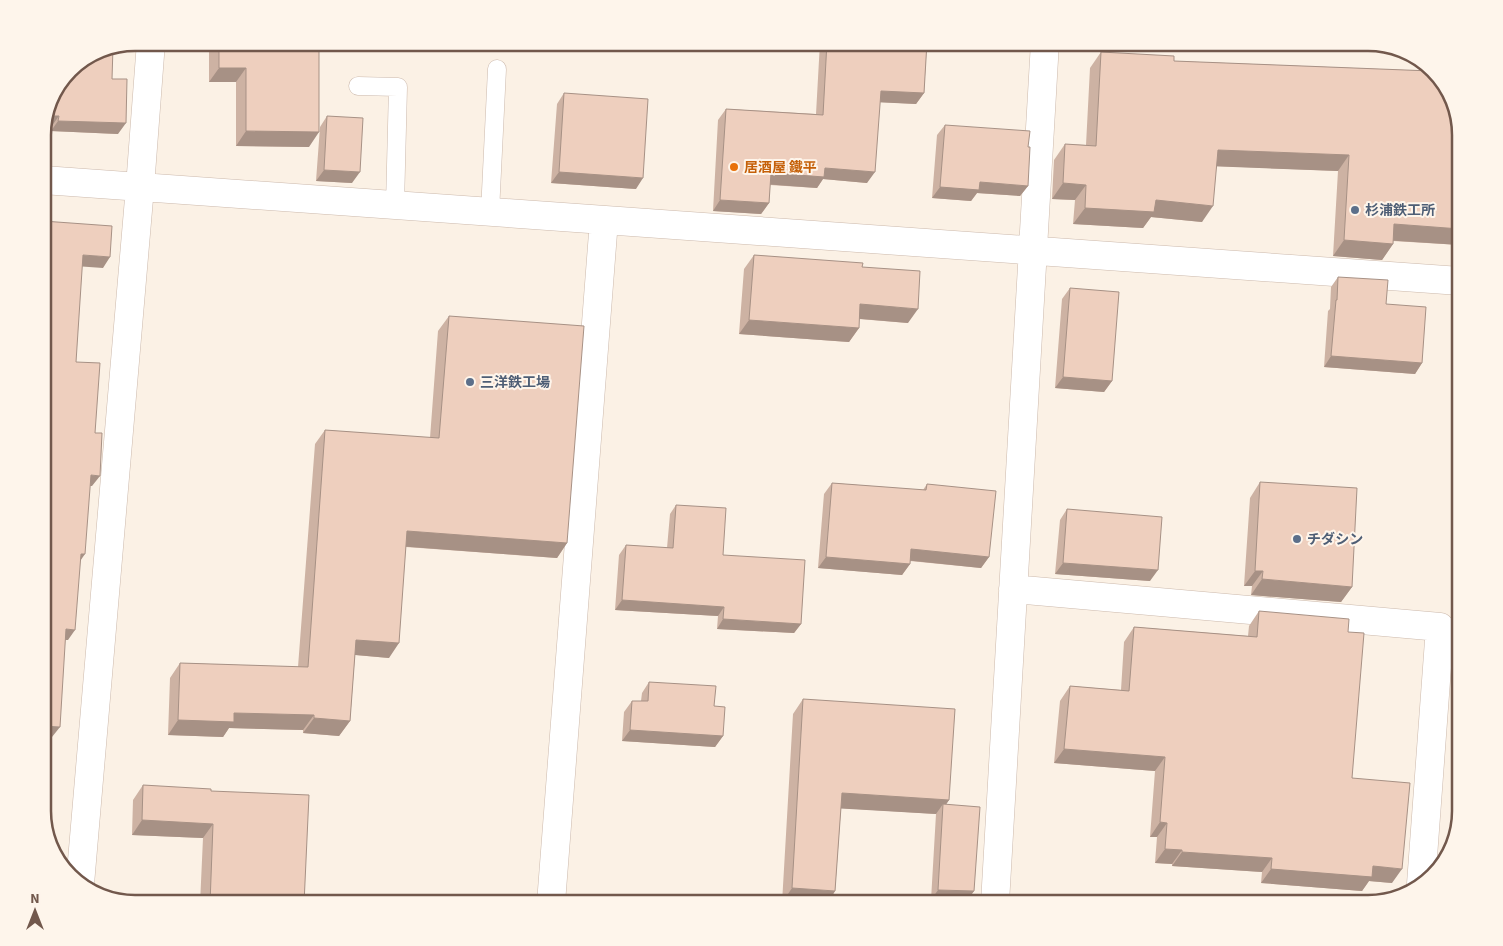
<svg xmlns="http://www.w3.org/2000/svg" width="1503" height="946" font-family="'Source Sans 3','Noto Sans JP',sans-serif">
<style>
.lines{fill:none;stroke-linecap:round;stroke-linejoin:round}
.lane-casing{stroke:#ccb9ac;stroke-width:19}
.street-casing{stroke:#ccb9ac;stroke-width:29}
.lane{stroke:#fff;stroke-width:18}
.street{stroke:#fff;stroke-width:28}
.wall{fill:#cdb2a3}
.shaded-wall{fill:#a79185}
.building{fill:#eecfbe;stroke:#a79185}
.food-dot{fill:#e8710a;stroke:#fef5eb;stroke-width:2}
.service-dot{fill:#5c6f8a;stroke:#fef5eb;stroke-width:2}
.labels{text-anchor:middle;stroke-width:4;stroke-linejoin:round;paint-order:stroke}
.food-label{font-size:14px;font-weight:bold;fill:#c56008;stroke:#fef5eb;text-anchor:start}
.service-label{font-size:14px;font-weight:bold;fill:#4e5e75;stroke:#fef5eb;text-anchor:start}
.rim{fill:none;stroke:#72584c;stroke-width:2.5}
</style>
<rect width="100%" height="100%" fill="#fbf1e5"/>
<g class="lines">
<!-- lane casing -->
<g class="lane-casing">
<path id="lane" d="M 358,86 L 398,87 L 395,205
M 490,212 L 497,69"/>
</g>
<!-- street casing -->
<g class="street-casing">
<path id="street" d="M 43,180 L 1460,281
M 1013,589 L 1440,627 L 1421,884
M 80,884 L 140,187 L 151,42
M 551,903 L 604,220
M 995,903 L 1045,42"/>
</g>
<!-- lane -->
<use href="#lane" class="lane"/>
<!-- street -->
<use href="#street" class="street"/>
</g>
<!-- wall -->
<path class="wall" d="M 209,42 L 319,42 L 309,147 L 236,146 L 236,82 L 209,82 Z
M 820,42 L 927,42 L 924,93 L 916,104 L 880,102 L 867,183 L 823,179 L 817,188 L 770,185 L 769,203 L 761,214 L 713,211 L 718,120 L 726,109 L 816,114 Z
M 1101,52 L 1174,61 L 1431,71 L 1460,245 L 1393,241 L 1393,244 L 1382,260 L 1333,256 L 1338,171 L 1217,166 L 1202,222 L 1151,217 L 1143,228 L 1073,224 L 1075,200 L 1052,199 L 1054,160 L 1065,144 L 1086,145 L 1090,68 Z
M 112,79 L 118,134 L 51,131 L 51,127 L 44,127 Z
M 564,93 L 636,189 L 551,183 L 557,104 Z
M 327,116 L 352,183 L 316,181 L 320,127 Z
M 945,125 L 1028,147 L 1028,186 L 1020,196 L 977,193 L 971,201 L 932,198 L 937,135 Z
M 754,255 L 862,267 L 908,323 L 859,319 L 859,328 L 849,342 L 739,334 L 744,269 Z
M 1338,277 L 1386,304 L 1422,363 L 1415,374 L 1324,367 L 1328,311 L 1330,309 L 1331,287 Z
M 1070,288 L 1112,381 L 1104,392 L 1055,388 L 1062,299 Z
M 449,316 L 567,543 L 557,558 L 406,547 L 389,658 L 355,655 L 350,721 L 339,736 L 303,733 L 303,730 L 229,728 L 223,737 L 168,735 L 170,678 L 180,663 L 298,667 L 315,444 L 325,430 L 430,438 L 438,331 Z
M 1260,482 L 1352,587 L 1341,602 L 1251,595 L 1252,586 L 1244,586 L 1250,498 Z
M 832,483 L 923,490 L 927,484 L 989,557 L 981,568 L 910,561 L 910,564 L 902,575 L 818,568 L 824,494 Z
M 676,505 L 723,555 L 801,624 L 794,633 L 717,629 L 718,616 L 615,610 L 619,555 L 626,545 L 667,548 L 670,514 Z
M 1067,509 L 1150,581 L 1055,574 L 1060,520 Z
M 1259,611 L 1348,632 L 1352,778 L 1392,883 L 1369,881 L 1362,891 L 1261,883 L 1262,872 L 1172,866 L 1172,864 L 1155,863 L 1157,837 L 1150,837 L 1155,771 L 1054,763 L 1060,701 L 1070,686 L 1121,690 L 1124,642 L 1134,627 L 1248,636 L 1249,626 Z
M 649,682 L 714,706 L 723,736 L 715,747 L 622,741 L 624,712 L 632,701 L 641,701 L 642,693 Z
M 803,699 L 949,800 L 946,804 L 974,891 L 966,902 L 931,900 L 936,814 L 841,808 L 835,891 L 827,904 L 782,903 L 793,714 Z
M 143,785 L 211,791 L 304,904 L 200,904 L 203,838 L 132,835 L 133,800 Z"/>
<!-- shaded-wall -->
<path class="shaded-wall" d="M 219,68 L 246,68 L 236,82 L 209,82 Z
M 881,91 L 924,93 L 916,104 L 873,102 Z
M 49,116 L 59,116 L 51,127 L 44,127 Z
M 58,121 L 126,123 L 118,134 L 51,131 Z
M 246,131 L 319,132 L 309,147 L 236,146 Z
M 1218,150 L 1349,155 L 1338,171 L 1207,166 Z
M 825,168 L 875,172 L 867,183 L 823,179 L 817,188 L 763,184 L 771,173 Z
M 324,170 L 360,172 L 352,183 L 316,181 Z
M 559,172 L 643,178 L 636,189 L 551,183 Z
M 980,182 L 1028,186 L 1020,196 L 977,193 L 971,201 L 932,198 L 940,187 Z
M 1063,183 L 1086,185 L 1075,200 L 1052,199 Z
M 720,200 L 769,203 L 761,214 L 713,211 Z
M 1156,200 L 1213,206 L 1202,222 L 1151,217 L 1143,228 L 1073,224 L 1085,208 Z
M 1394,224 L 1460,229 L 1460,245 L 1383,240 Z
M 1344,240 L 1393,244 L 1382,260 L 1333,256 Z
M 83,255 L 110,257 L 103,268 L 75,266 Z
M 860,304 L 918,309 L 908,323 L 850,318 Z
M 749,320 L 859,328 L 849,342 L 739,334 Z
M 1331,356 L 1422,363 L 1415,374 L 1324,367 Z
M 1063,377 L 1112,381 L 1104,392 L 1055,388 Z
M 91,475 L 100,476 L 92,486 L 83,486 Z
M 407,531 L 567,543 L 557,558 L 397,546 Z
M 911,549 L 989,557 L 981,568 L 904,560 Z
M 81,554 L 85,554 L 78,564 Z
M 826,557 L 910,564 L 902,575 L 818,568 Z
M 1063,563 L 1158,570 L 1150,581 L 1055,574 Z
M 1255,571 L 1263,571 L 1252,586 L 1244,586 Z
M 1262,579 L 1352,587 L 1341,602 L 1251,595 Z
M 622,600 L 724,607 L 718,616 L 615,610 Z
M 723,619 L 801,624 L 794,633 L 717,629 Z
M 66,629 L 75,630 L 68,640 L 59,640 Z
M 356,640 L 399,643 L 389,658 L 345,654 Z
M 234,713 L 314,715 L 303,730 L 229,728 L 223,737 L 168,735 L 178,720 Z
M 314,718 L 350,721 L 339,736 L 303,733 Z
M 43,726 L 60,727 L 52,737 L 43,737 Z
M 630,730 L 723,736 L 715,747 L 622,741 Z
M 1064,749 L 1165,757 L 1155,771 L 1054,763 Z
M 842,793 L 949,800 L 943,809 L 943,804 L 936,814 L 832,808 Z
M 142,820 L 213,824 L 203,838 L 132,835 Z
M 1160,822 L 1167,823 L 1157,837 L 1150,837 Z
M 1165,849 L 1182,850 L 1172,864 L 1155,863 Z
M 1182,852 L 1272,858 L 1262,872 L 1172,866 Z
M 1373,866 L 1402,869 L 1392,883 L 1369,881 L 1362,891 L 1261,883 L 1271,869 Z
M 792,888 L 835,891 L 827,904 L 782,903 Z
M 938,890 L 974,891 L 966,902 L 931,900 Z"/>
<!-- building -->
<path class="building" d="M 219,42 L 319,42 L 319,132 L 246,131 L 246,68 L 219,68 Z
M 827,42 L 927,42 L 924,93 L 881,91 L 875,172 L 825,168 L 824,177 L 771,173 L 769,203 L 720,200 L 726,109 L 823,115 Z
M 113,47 L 112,79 L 127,79 L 126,123 L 58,121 L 59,116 L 49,116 L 70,70 L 100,49 Z
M 1101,52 L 1174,56 L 1174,61 L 1431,71 L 1448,89 L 1460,135 L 1460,229 L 1394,224 L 1393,244 L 1344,240 L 1349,155 L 1218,150 L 1213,206 L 1156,200 L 1154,212 L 1085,208 L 1086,185 L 1063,183 L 1065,144 L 1096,146 Z
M 564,93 L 648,99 L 643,178 L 559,172 Z
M 327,116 L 363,118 L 360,172 L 324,170 Z
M 945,125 L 1030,131 L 1028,147 L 1030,147 L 1028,186 L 980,182 L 979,190 L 940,187 Z
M 43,221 L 112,226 L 110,257 L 83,255 L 76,362 L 100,363 L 95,433 L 102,433 L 100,476 L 91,475 L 85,554 L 81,554 L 75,630 L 66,629 L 60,727 L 43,726 Z
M 754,255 L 863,263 L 862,267 L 920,271 L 918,309 L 860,304 L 859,328 L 749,320 Z
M 1338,277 L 1388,280 L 1386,304 L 1426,307 L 1422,363 L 1331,356 L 1336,300 L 1337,300 Z
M 1070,288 L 1119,292 L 1112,381 L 1063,377 Z
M 449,316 L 584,326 L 567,543 L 407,531 L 399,643 L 356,640 L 350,721 L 314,718 L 314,715 L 234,713 L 234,722 L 178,720 L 180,663 L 308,667 L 325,430 L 439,438 Z
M 1260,482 L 1357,488 L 1352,587 L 1262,579 L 1263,571 L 1255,571 Z
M 832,483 L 926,490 L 927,484 L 996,491 L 989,557 L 911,549 L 910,564 L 826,557 Z
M 676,505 L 726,508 L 723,555 L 805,560 L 801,624 L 723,619 L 724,607 L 622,600 L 626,545 L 673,548 Z
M 1067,509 L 1162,517 L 1158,570 L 1063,563 Z
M 1259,611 L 1349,619 L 1348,632 L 1364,633 L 1352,778 L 1410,783 L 1402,869 L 1373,866 L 1372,877 L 1271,869 L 1272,858 L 1182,852 L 1182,850 L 1165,849 L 1167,823 L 1160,822 L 1165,757 L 1064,749 L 1070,686 L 1129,691 L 1134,627 L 1257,637 Z
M 649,682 L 716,686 L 714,706 L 725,707 L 723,736 L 630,730 L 632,701 L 648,701 Z
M 803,699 L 955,709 L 949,800 L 842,793 L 835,891 L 792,888 Z
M 143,785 L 211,789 L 211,791 L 309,795 L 304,904 L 210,904 L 213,824 L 142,820 Z
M 943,804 L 980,807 L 974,891 L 938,890 Z"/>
<!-- markers -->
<circle class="food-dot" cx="734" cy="167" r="5"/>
<g class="service-dot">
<circle cx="1355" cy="210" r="5"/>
<circle cx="470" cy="382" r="5"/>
<circle cx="1297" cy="539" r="5"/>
</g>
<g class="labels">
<!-- food labels -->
<g class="food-label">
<text x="744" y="172">居酒屋 鐵平</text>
</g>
<!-- service labels -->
<g class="service-label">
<text x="1365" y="215">杉浦鉄工所</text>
<text x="480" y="387">三洋鉄工場</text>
<text x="1307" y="544">チダシン</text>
</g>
</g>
<!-- crop -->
<path d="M0 0H1503V946H0ZM135 51H1368A84 84 0 0 1 1452 135V811A84 84 0 0 1 1368 895H135A84 84 0 0 1 51 811V135A84 84 0 0 1 135 51Z" fill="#fef5eb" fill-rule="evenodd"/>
<path class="rim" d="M135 51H1368A84 84 0 0 1 1452 135V811A84 84 0 0 1 1368 895H135A84 84 0 0 1 51 811V135A84 84 0 0 1 135 51Z"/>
<!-- north arrow -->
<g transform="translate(35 911)" stroke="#fef5eb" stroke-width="4" paint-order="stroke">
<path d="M0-4L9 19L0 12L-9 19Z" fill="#72584c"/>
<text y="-8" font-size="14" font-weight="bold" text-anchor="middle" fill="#72584c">N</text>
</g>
</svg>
